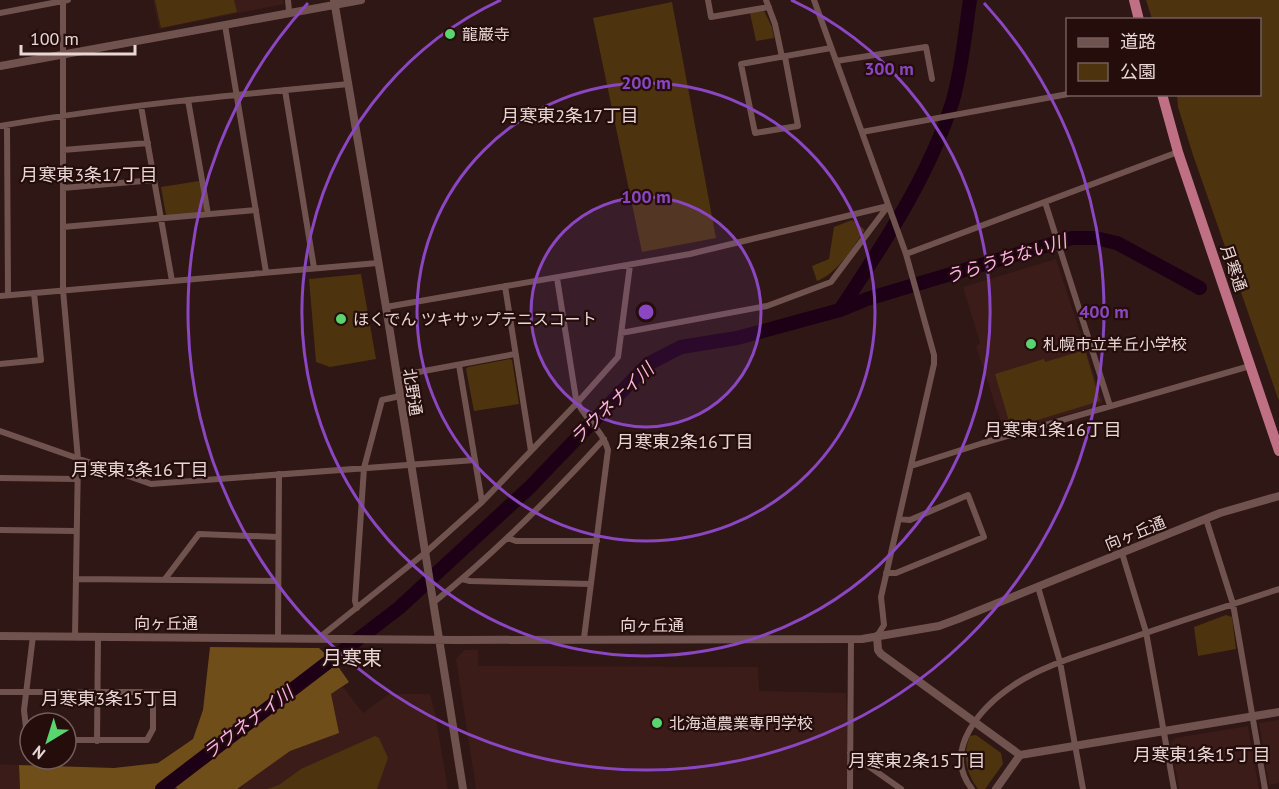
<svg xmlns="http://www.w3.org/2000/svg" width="1279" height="789" font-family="'PT Sans','Noto Sans JP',sans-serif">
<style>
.built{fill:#3b1c19}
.green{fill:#4d340e}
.forest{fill:#6f4e1a}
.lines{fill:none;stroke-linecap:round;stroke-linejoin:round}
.river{stroke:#1d0016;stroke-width:14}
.minor{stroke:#70534f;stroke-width:6}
.tertiary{stroke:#70534f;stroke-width:8}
.trunk{stroke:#c07084;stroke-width:10}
.ring{fill:none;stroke:#8b46c2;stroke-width:3}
.poi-dot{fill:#58d56f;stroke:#240d0b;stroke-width:2}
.labels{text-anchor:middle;stroke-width:4.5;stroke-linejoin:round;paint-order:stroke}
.poi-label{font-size:16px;fill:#e8d7d5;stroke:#240d0b;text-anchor:start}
.street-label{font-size:16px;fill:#e8d7d5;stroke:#240d0b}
.neighbourhood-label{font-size:18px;fill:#e8d7d5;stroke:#240d0b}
.water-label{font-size:18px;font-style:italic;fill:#fdb1e7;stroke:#240d0b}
.quarter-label{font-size:20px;fill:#e8d7d5;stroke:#240d0b}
.centre{fill:#8b46c2;stroke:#240d0b;stroke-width:3}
.ring-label{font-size:18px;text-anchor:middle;font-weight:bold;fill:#8b46c2;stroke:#240d0b;stroke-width:4.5;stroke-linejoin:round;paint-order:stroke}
</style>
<rect width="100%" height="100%" fill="#2e1714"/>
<!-- built -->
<path class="built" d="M 153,0 L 283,0 L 284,4 L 159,29 Z
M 1056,259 L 1103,402 L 1100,405 L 1004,432 L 976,346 L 980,343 L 963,287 Z
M 464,650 L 478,650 L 478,666 L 758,667 L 759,691 L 846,693 L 849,789 L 476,789 L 456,659 Z
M 343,687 L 363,713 L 389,694 L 430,694 L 435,713 L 448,789 L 167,789 L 189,772 Z
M 1279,720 L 1279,783 L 1269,785 L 1259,723 Z
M 1248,726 L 1259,789 L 1179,789 L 1171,743 L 1175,738 Z
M 0,764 L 19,765 L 20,789 L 0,789 Z"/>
<!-- green -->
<path class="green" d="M 155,0 L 234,0 L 237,12 L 161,28 Z
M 1146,0 L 1279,0 L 1279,401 L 1193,155 L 1178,107 L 1177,95 L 1260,94 L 1260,20 L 1152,19 Z
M 672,2 L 716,238 L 642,252 L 593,18 Z
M 764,11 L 772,27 L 774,38 L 756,41 L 750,13 Z
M 199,181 L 205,211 L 203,214 L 169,217 L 166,215 L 161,187 Z
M 852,220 L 865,230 C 852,248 839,272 817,281 L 812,266 L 829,259 L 834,227 Z
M 361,274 L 376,359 L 330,367 L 316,362 L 309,279 Z
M 1085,350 L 1100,401 L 1011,428 L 995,374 L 1044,359 L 1045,362 Z
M 510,359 L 512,360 L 519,404 L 474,411 L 466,369 L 468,367 Z
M 1226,615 L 1232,617 L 1236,649 L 1198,656 L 1194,627 Z
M 976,735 L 1001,753 L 1003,764 L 985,789 L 978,789 C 966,773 962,755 970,736 Z
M 375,736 L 379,738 L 388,758 L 377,789 L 267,789 L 279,785 L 301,769 Z"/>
<!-- forest -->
<path class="forest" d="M 210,647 L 319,648 L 337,665 L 349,682 L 331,694 L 339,733 L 290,751 L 237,789 L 178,789 L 172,785 L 167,789 L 20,789 L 19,765 L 114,768 L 158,763 L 193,739 L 203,710 Z"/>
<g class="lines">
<!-- river -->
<path class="river" d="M 840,310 C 884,243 929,177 953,100 C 962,68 965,33 970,0
M 162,789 L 399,608 L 530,487 L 648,364 L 681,347 L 737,338 L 840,310 L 867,299 L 1072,238 L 1095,238 L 1117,243 L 1200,288"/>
<!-- minor -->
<path class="minor" d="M 63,0 L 63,290 L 78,459 L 75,636
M 288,0 L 289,11
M 708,0 L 711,17 L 769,7
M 766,0 L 775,24 L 782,57
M 814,0 L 906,254 L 934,355 L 934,364 L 881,597 L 884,625 L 877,636
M 0,13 L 68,0
M 225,25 L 266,272
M 785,57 L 798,126 L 755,133 L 741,64 L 831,48
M 836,61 L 926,47 L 932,79
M 285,90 L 314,268
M 188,100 L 208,214
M 141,106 L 172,281
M 7,125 L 8,295
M 0,126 C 115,106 232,95 349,84
M 862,132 L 1068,94
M 63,150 L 148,143
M 63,188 L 154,180
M 1045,202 L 1110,406
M 63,227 L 256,210
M 906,254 L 1178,152
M 557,278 L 576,399 C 583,418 603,430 608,450 L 584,638
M 505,286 L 531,451
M 0,296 L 378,263
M 386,307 L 690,254 L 888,206
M 621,333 L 767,306 L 831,282 L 888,206
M 0,364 L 41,360 L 34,293
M 459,365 L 482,502
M 397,376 L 515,354
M 0,431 L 151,484 L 475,460
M 911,466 L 983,443 L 1250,366
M 0,478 L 76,479
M 1206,519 L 1233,604 L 1265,789
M 0,530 L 76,531
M 508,538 L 516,541 L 597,541
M 1122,553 L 1146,632 L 1174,789
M 886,573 L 896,573 L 984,537 L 968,495 L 910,520 L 899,519
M 77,579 L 278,581
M 165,579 L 199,534 L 278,537
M 462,579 L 470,581 L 591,584
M 1038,587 L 1060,662 L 1083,789
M 433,603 C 495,553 550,498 604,439
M 357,608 L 355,601 L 364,468 L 382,400 L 400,396
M 278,637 L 279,474
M 320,637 L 425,553 L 482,502 L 577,403 L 618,357 L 630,265
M 0,692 L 170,692
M 30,730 L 26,728 L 24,710 L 33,636
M 66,740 L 147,740 L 153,729 L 153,692
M 97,741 L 98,637
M 850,753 L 901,789
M 850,789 L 851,639
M 972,789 C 941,750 982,706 1014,685 C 1042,666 1078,656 1110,645 C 1166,626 1223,607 1279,589"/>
<!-- tertiary -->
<path class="tertiary" d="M 334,0 L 386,307 L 463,789
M 0,66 C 120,44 240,21 361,0
M 0,636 L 458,640 L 862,639 L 939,626 L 958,619 L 1220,513 L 1279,496
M 877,636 L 878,650 L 881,654 L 1020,755 L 996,789
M 1020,755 L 1279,712"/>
<!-- trunk -->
<path class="trunk" d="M 1134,0 L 1139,20
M 1162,94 L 1178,152 L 1279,451"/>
</g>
<!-- distance rings -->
<circle cx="646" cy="312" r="115" fill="#8b46c2" fill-opacity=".12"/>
<g class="ring">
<circle cx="646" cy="312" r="115"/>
<circle cx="646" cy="312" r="229"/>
<path d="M791 0A344 344 0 1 1 501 0"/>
<path d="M984 3A458 458 0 1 1 308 3"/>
</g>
<!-- markers -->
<g class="poi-dot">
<circle cx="450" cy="34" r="6"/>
<circle cx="341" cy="319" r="6"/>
<circle cx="1031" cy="344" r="6"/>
<circle cx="657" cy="723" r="6"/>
</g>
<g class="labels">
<!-- poi labels -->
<g class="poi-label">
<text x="462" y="40">龍巌寺</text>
<text x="353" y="325">ほくでん ツキサップテニスコート</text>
<text x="1043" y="350">札幌市立羊丘小学校</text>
<text x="669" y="729">北海道農業専門学校</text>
</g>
<!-- street labels -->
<g class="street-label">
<text transform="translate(1234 268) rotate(71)" y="6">月寒通</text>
<text transform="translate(413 392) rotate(81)" y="6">北野通</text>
<text transform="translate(1135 533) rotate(-22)" y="6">向ヶ丘通</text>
<text x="166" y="629">向ヶ丘通</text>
<text x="652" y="631">向ヶ丘通</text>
</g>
<!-- neighbourhood labels -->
<g class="neighbourhood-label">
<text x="570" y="122">月寒東2条17丁目</text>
<text x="89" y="181">月寒東3条17丁目</text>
<text x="1053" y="436">月寒東1条16丁目</text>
<text x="685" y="448">月寒東2条16丁目</text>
<text x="140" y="476">月寒東3条16丁目</text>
<text x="110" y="705">月寒東3条15丁目</text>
<text x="1202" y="761">月寒東1条15丁目</text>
<text x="917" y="767">月寒東2条15丁目</text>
</g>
<!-- water labels -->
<g class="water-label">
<text transform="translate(1006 259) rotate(-17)" y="6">うらうちない川</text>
<text transform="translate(612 404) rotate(-44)" y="6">ラウネナイ川</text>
<text transform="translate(248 723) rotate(-37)" y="6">ラウネナイ川</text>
</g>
<!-- quarter labels -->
<g class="quarter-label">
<text x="352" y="665">月寒東</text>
</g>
</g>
<circle cx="646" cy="312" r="9" class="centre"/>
<g class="ring-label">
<text x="889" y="75">300 m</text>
<text x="646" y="89">200 m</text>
<text x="646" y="203">100 m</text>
<text x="1104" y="318">400 m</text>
</g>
<!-- legend -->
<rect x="1066" y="18" width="195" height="78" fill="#240d0b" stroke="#725e5c" stroke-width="1.5"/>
<rect x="1078" y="38" width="30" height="9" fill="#70534f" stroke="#725e5c" stroke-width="1.5"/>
<text x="1120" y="48" font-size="18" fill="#e8d7d5">道路</text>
<rect x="1078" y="63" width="30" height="18" fill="#4d340e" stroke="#725e5c" stroke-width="1.5"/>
<text x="1120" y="78" font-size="18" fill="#e8d7d5">公園</text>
<!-- north arrow -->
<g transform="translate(48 741) rotate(218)"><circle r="28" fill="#240d0b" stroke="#725e5c" stroke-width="1.5"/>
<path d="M0-4.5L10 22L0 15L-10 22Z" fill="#58d56f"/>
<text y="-9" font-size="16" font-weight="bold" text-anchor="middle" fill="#e8d7d5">N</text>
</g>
<!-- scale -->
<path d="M21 45v9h114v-9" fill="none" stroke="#e8d7d5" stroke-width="3"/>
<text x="30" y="45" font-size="18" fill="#e8d7d5" stroke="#240d0b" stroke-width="4.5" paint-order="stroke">100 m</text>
</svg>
